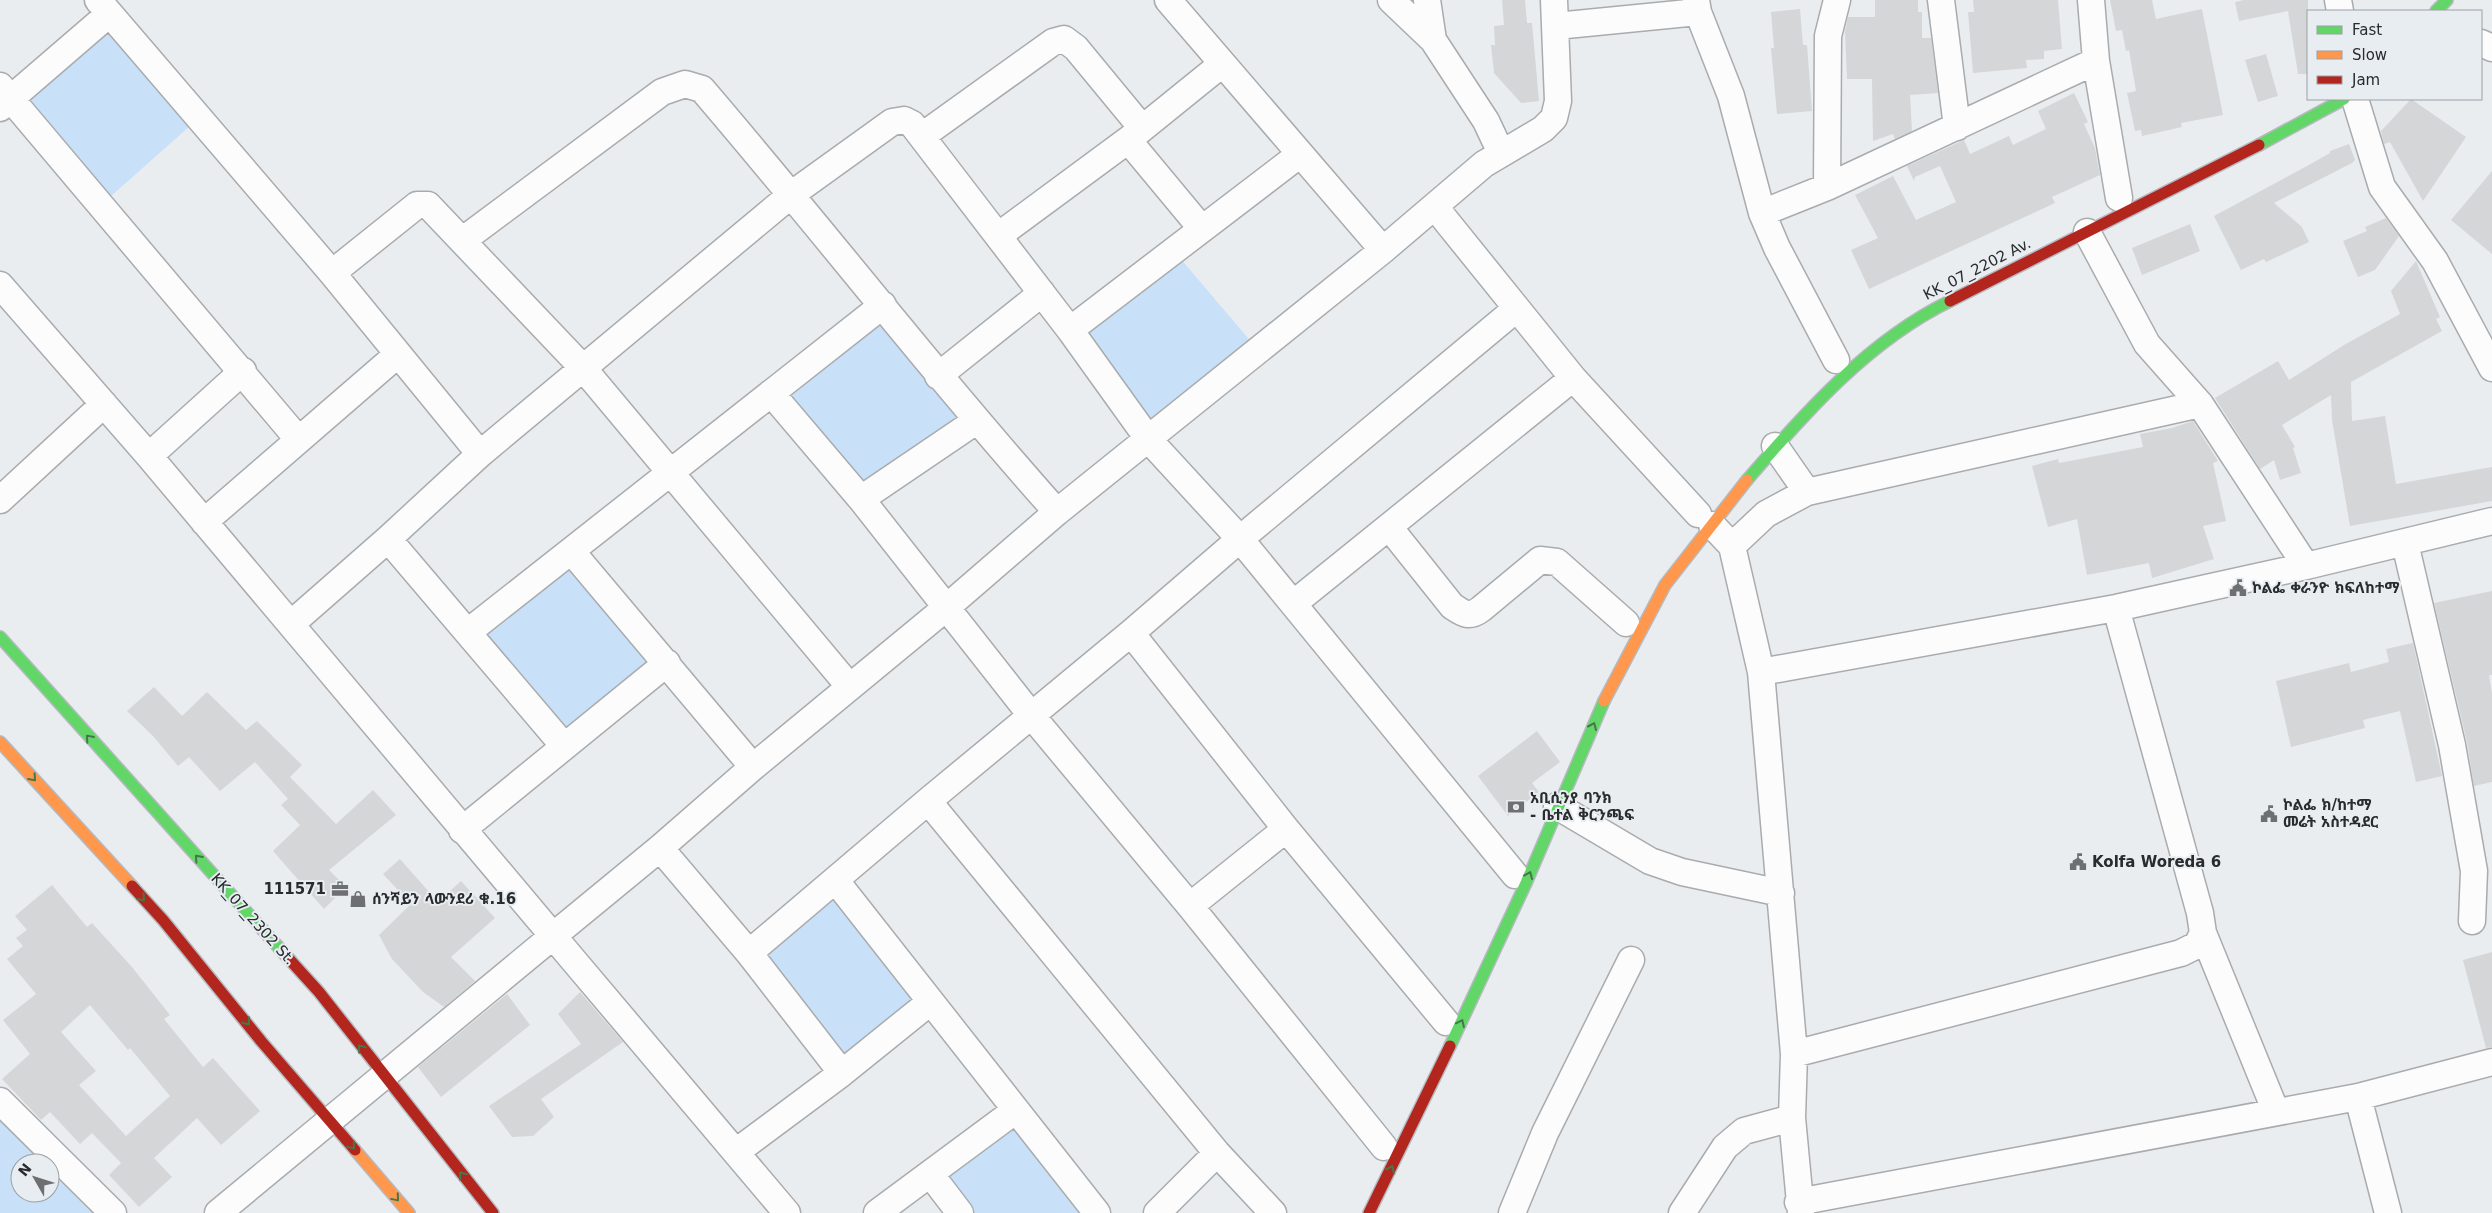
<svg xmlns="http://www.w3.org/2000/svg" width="2492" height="1213" font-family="'DejaVu Sans','Noto Sans Ethiopic',sans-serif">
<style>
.green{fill:#c8e1f8;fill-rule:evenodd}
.building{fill:#d4d6d8;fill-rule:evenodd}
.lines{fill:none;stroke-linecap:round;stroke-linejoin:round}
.street-casing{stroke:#a9abad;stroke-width:29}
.fast-casing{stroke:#b4bac0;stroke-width:14}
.slow-casing{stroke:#b4bac0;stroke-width:14}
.jam-casing{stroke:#b4bac0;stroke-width:14}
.street{stroke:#fcfcfd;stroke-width:26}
.fast{stroke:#63d668;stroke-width:11}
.slow{stroke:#ff974d;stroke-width:11}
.jam{stroke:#b3261e;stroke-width:11}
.oneway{stroke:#437848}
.labels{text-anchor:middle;stroke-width:4;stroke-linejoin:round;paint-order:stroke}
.street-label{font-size:15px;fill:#292b2d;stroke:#e8edf2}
.poi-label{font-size:15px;font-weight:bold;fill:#292b2d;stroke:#e8edf2;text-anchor:start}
</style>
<rect width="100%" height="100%" fill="#eaedf0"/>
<!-- green -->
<path class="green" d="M 109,14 L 199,118 L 101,205 L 10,99 Z
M 1174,251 L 1259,351 L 1149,440 L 1070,330 Z
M 883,305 L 976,421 L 861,499 L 771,393 Z
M 572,552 L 667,663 L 564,746 L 468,632 Z
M 836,881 L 930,1002 L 842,1073 L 749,953 Z
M 0,1102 L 110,1213 L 0,1213 ZM 20,1163 L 50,1163 L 50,1193 L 20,1193 Z
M 1016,1110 L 1097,1213 L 960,1213 L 931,1175 Z"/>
<!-- building -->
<path class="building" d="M 1502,0 L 1525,0 L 1527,23 L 1532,23 L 1539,101 L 1521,103 L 1494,73 L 1491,45 L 1495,45 L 1494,26 L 1504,25 Z
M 1875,0 L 1918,0 L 1918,12 L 1922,12 L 1922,38 L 1931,38 L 1938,93 L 1910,95 L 1912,131 L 1895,139 L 1893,134 L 1873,141 L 1872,79 L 1847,79 L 1845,31 L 1848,17 L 1875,17 Z
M 1973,0 L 2058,0 L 2062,49 L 2044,51 L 2044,59 L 2026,60 L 2027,68 L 1973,73 L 1968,12 L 1974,12 Z
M 2110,0 L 2152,0 L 2156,19 L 2202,9 L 2223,115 L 2181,123 L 2182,127 L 2142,136 L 2141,130 L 2135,131 L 2127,93 L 2136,91 L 2129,50 L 2126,51 L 2122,30 L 2116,31 Z
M 2244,0 L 2308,0 L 2308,74 L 2298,74 L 2288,11 L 2239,21 L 2235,2 Z
M 1800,9 L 1803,45 L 1807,45 L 1812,111 L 1777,114 L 1771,48 L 1774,48 L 1771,12 Z
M 2266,54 L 2278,96 L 2258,102 L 2245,60 Z
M 2074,93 L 2088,122 L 2084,124 L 2095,148 L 2100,175 L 2052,197 L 2055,203 L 1869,289 L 1851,250 L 1878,238 L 1855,195 L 1893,176 L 1916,220 L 1956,202 L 1940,166 L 1915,177 L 1914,181 L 1907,166 L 1964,140 L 1970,154 L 2009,136 L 2013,145 L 2046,129 L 2038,111 Z
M 2411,99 L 2466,137 L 2423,201 L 2390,142 L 2384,144 L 2381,131 Z
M 2349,144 L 2355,160 L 2352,163 L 2274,203 L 2302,227 L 2309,242 L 2266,262 L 2264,259 L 2241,270 L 2214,216 L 2307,166 L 2330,153 L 2330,151 Z
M 2492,171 L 2492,254 L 2451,220 Z
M 2386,218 L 2399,236 L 2375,270 L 2358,277 L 2343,241 L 2367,231 L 2365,227 Z
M 2190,224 L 2200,251 L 2142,275 L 2132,248 Z
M 2416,261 L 2440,317 L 2436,319 L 2442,331 L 2351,382 L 2352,421 L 2385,416 L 2396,484 L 2492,467 L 2492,501 L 2350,526 L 2332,420 L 2331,395 L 2282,425 L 2295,447 L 2293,448 L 2301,473 L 2280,480 L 2274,460 L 2260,469 L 2215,398 L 2278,361 L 2289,380 L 2344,345 L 2400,314 L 2391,291 Z
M 2193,421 L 2218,461 L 2213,463 L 2226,521 L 2203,526 L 2214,559 L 2152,578 L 2149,563 L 2087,575 L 2077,519 L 2048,527 L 2032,466 L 2058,459 L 2059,463 L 2143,447 L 2140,434 L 2172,428 Z
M 2492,591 L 2492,675 L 2489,675 L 2492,693 L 2492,782 L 2474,786 L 2467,742 L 2434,603 Z
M 2413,643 L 2442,776 L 2416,782 L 2400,711 L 2363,720 L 2365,728 L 2291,747 L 2276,681 L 2349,663 L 2351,672 L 2389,662 L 2386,649 Z
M 154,687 L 182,716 L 207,692 L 246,730 L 257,721 L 302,765 L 290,777 L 336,824 L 373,790 L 396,815 L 329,870 L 346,887 L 324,909 L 273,851 L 300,825 L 281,805 L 288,799 L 255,762 L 220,791 L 189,757 L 178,766 L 153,736 L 127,711 Z
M 1537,731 L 1560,762 L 1532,783 L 1539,792 L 1508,816 L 1478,776 Z
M 400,859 L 438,902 L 461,881 L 495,918 L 451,957 L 475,981 L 444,1007 L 423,992 L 392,959 L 379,935 L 411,904 L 383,874 Z
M 52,885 L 87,927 L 92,923 L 132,967 L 170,1015 L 164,1019 L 203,1067 L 213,1058 L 260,1111 L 221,1145 L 197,1118 L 154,1158 L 172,1177 L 139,1207 L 109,1175 L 121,1163 L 92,1133 L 80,1144 L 50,1112 L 41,1120 L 2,1079 L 30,1054 L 3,1020 L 36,994 L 7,959 L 23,946 L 16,938 L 27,930 L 15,916 ZM 90,1005 L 128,1050 L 130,1048 L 170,1096 L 126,1136 L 79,1085 L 96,1071 L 61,1032 Z
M 2492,952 L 2492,1047 L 2486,1048 L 2463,960 Z
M 580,992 L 623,1042 L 541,1099 L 554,1117 L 533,1136 L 512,1137 L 489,1106 L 581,1044 L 558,1014 Z
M 507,994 L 530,1025 L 441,1097 L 418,1067 Z"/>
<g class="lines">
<!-- street casing -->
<g class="street-casing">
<path id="street" d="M 98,0 L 332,273 L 480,454
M 1168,0 L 1383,250
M 1391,0 L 1433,40 L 1486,121 L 1501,153
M 1427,0 L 1433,40
M 1696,0 L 1698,12 L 1731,96 L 1762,213 L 1777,248 L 1836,360
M 1837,0 L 1828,36 L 1827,187 L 2096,61
M 1941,0 L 1957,127
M 2091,0 L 2096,61 L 2119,198
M 2338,0 L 2340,11
M 1556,26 L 1698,12
M 2481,43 L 2492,48
M 0,86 L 298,439
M 2355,99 L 2382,187 L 2435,261 L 2492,368
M 0,108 L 109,14
M 922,136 L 1053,42 L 1064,39 L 1076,48 L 1142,128
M 1128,140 L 1202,229
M 1435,207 L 1573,378 L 1698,514
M 1762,213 L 1827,187
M 998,236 L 1128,140 L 1222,64
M 463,240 L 662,92 L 685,84 L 702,89 C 822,229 934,374 1057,512
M 332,273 L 417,205 L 428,205 L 583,368 L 849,686
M 0,285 L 149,456 L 553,936 L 660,848 L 753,767 L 947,607 L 1057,512 L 1383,250 L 1484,164 L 1543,129 L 1554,118 L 1558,101 L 1554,0
M 1070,330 L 1299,155
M 938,376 L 1042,293
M 771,393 L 861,499 L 1031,715 L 1190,906 L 1384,1147
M 1775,446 L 1807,492
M 149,456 L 243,371
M 861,499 L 976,421
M 0,500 L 104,404
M 204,522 L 397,355
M 1712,525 L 1732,546 L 1761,672 L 1794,1054 L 1792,1118 L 1801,1213
M 1389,527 L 1452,606 C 1464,614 1469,618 1481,609 L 1540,560 L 1557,562 L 1626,623
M 388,539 L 564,746
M 2405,543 L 2452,745 L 2474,871 L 2472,921
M 1732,546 L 1766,514 L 1807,492 L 2200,404
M 572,552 L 753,767
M 2306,566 L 2492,521
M 1293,604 L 1573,378
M 2116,608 L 2200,913 L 2203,933 L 2276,1112
M 291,624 L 388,539 L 480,454 L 792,194 L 892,122 L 904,120 L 912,124 L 1070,330 L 1149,440 L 1240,539 L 1515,875
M 468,632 L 883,305
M 1131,633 L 1286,829 L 1446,1022
M 1761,672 L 2116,608 L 2306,566 L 2200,404 L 2147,344 L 2087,232
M 928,801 L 1217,1153 L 1273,1213
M 1557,806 L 1650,861 L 1682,872 L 1781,893
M 462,830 L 667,663
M 660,848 L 749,953 L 842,1073
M 836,881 L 1097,1213
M 1190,906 L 1286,829
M 749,953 L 928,801 L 1131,633 L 1240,539 L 1516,309
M 1794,1054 L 2181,953 L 2197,945 L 2203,933
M 2358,1097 L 2388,1213
M 0,1101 L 113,1213
M 736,1152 L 842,1073 L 930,1002
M 931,1175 L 960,1213
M 1798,1202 L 2358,1097 L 2492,1062
M 218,1213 L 553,936 L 787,1213
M 877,1213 L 1016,1110
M 1157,1213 L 1217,1153
M 1512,1213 L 1545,1133 L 1631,960
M 1682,1213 L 1725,1147 L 1744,1131 L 1792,1118"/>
</g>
<!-- fast casing -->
<g class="fast-casing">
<path id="fast" d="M 2436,11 L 2447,0
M 2259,145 L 2344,99
M 1747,480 C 1806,412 1868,341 1950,301
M 0,637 L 290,960
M 1450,1046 L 1526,883 L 1604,701"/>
</g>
<!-- slow casing -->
<g class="slow-casing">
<path id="slow" d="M 1604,701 L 1665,585 L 1747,480
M 0,742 L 132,886
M 355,1150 L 409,1213"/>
</g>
<!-- jam casing -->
<g class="jam-casing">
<path id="jam" d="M 1950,301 L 2259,145
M 132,886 L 163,920 L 261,1041 L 355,1150
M 290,960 L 319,992 L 493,1213
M 1369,1213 L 1450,1046"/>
</g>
<!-- street -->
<use href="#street" class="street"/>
<!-- fast -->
<use href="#fast" class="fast"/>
<!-- slow -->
<use href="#slow" class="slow"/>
<!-- jam -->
<use href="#jam" class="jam"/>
</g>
<!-- one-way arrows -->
<defs><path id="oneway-chevron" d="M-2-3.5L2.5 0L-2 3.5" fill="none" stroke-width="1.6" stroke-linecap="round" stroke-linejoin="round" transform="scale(1.25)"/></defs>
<g class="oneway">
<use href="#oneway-chevron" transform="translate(1593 726) rotate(-66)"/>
<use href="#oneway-chevron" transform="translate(89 738) rotate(-131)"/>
<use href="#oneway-chevron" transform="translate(33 778) rotate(48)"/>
<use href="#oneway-chevron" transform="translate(198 858) rotate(-132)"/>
<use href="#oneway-chevron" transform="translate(1529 875) rotate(-67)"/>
<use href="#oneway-chevron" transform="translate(142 898) rotate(48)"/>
<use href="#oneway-chevron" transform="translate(247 1022) rotate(52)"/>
<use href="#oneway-chevron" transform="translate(1461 1023) rotate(-65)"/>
<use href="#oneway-chevron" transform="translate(361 1048) rotate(-127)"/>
<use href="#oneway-chevron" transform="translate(352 1146) rotate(50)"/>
<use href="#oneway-chevron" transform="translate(1391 1169) rotate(-64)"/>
<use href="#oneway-chevron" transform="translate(462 1175) rotate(-129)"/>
<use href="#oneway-chevron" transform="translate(396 1198) rotate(50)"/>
</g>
<!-- icons -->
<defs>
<g id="civic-bare" transform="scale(1.35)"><path d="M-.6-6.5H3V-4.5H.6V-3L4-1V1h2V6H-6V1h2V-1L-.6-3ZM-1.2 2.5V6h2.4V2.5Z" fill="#6d6f71" stroke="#e8edf2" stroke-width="2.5" paint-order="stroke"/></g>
<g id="bank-bare" transform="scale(1.35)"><path d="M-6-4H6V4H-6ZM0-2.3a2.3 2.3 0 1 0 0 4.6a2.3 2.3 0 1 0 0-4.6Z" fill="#6d6f71" stroke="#e8edf2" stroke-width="2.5" paint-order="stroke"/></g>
<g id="office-bare" transform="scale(1.35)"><path d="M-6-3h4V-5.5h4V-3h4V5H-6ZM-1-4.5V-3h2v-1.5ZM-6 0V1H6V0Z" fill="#6d6f71" stroke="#e8edf2" stroke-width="2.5" paint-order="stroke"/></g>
<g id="shop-bare" transform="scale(1.35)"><path d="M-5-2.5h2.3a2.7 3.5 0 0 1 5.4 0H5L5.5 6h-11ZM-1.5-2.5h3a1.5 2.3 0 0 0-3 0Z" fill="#6d6f71" stroke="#e8edf2" stroke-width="2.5" paint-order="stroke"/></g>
</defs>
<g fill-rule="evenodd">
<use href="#civic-bare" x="2238" y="588"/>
<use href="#bank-bare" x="1516" y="807"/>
<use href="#civic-bare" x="2269" y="814"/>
<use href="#civic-bare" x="2078" y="862"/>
<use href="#office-bare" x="340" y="889"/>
<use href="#shop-bare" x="358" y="899"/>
</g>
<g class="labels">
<!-- street labels -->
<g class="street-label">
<text transform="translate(1977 269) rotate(-27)" y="5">KK_07_2202 Av.</text>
<text transform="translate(253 919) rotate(48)" y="5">KK_07_2302 St.</text>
</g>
<!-- poi labels -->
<g class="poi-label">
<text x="2252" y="593">ኮልፌ ቀራንዮ ክፍለከተማ</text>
<text x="1530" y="803">አቢሲንያ ባንክ<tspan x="1530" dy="17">- ቤተል ቅርንጫፍ</tspan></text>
<text x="2283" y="810">ኮልፌ ክ/ከተማ<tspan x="2283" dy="17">መሬት አስተዳደር</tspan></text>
<text x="2092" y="867">Kolfa Woreda 6</text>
<text x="326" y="894" text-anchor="end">111571</text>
<text x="372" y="904">ሰንሻይን ላውንደሪ ቁ.16</text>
</g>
</g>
<!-- legend -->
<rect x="2307" y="10" width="175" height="90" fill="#e8edf2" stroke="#9c9fa3"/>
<rect x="2317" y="26" width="25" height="8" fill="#63d668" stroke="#9c9fa3"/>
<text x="2352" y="35" font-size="15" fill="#292b2d">Fast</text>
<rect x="2317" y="51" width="25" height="8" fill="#ff974d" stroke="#9c9fa3"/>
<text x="2352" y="60" font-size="15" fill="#292b2d">Slow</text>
<rect x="2317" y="76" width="25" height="8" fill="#b3261e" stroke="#9c9fa3"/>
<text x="2352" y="85" font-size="15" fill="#292b2d">Jam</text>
<!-- north arrow -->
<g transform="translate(35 1178) rotate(309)"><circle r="24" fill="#e8edf2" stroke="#9c9fa3"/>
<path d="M0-4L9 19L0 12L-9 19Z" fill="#6d6f71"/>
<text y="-8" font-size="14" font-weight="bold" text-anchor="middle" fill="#292b2d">N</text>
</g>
</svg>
